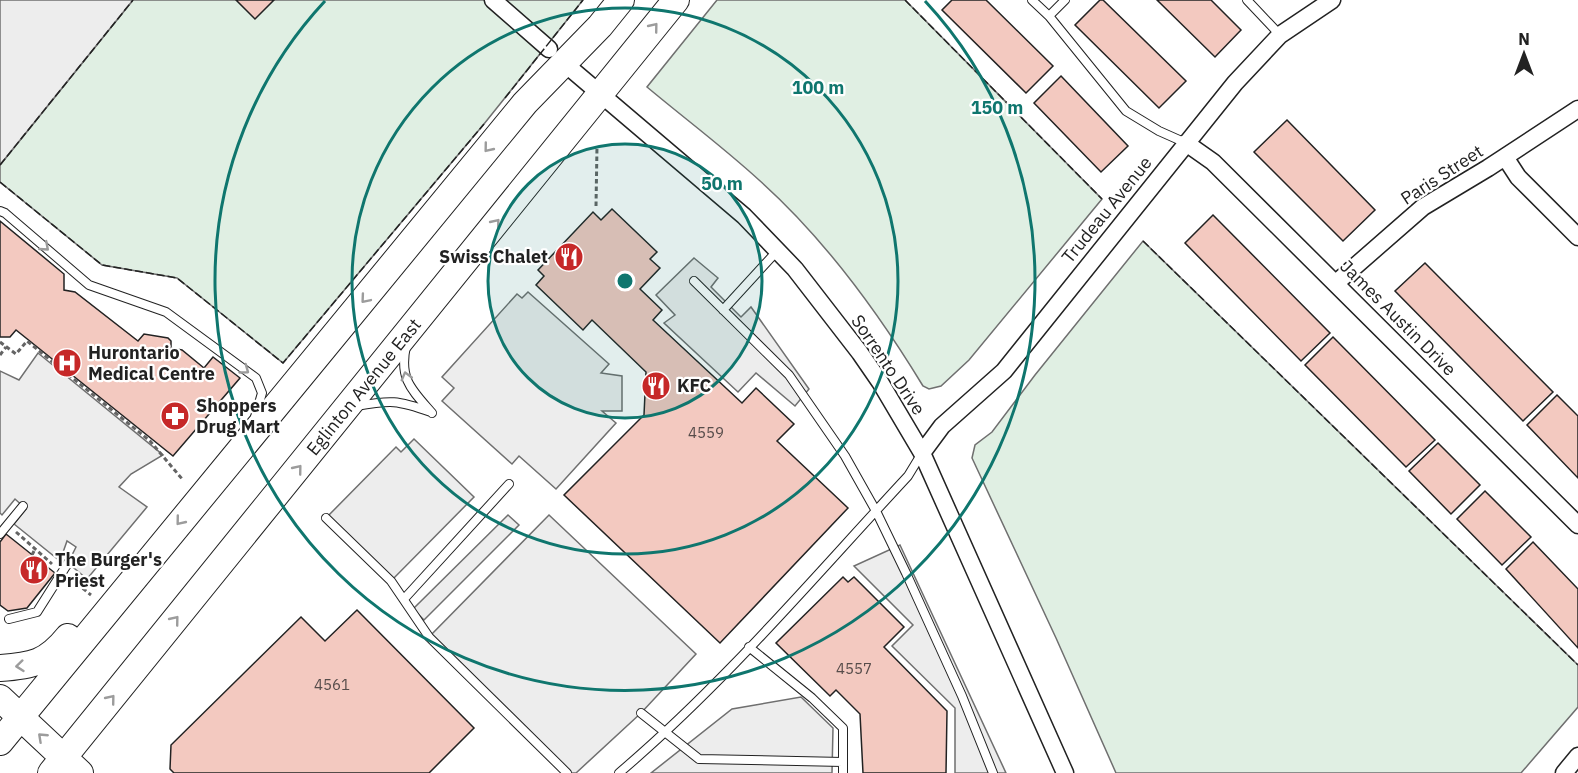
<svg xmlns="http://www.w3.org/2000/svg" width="1578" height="773" font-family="'IBM Plex Sans',sans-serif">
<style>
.green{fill:#e0efe3;stroke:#6f6f6f;stroke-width:1.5}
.parking{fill:#ededed;stroke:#6f6f6f;stroke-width:1.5}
.building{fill:#f3c9c0;stroke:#222;stroke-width:1.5}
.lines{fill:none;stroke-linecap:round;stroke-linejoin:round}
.lane-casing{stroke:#222;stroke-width:10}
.street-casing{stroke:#222;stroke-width:19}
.primary-casing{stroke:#222;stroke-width:28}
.path{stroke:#646464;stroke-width:3;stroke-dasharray:4.5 3;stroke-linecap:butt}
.lane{stroke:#fff;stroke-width:8}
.street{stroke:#fff;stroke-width:16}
.primary{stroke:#fff;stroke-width:26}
.fence{stroke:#222;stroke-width:1.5;stroke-dasharray:8 3;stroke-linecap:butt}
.oneway{stroke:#9c9c9c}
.ring{fill:none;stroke:#0f766e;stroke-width:3}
.labels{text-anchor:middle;stroke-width:4.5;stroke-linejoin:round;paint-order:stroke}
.number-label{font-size:15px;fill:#564c4a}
.street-label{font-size:18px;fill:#222;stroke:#fff}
.poi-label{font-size:18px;font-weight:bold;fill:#222;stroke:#fff;text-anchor:start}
.centre{fill:#0f766e;stroke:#fff;stroke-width:3}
.ring-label{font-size:18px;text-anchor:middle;font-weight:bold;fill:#0f766e;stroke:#fff;stroke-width:4.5;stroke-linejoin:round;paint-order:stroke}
</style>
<rect width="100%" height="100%" fill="#fff"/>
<!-- green -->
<path class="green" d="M 133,0 L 583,0 L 484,124 L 283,363 L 177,278 L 102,265 L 0,182 L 0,165 Z
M 717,0 L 905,0 L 1102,199 L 969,360 L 941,386 L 929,389 L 923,386 C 878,312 824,238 759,180 C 723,147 684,118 647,87 Z
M 1143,241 L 1578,665 L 1578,707 L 1521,773 L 1116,773 L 1056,638 L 972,458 L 975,445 L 992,432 L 1035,375 Z"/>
<!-- parking -->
<path class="parking" d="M 0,0 L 133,0 L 0,165 Z
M 694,258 L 718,278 L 711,287 L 741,317 L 751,307 L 809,389 L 795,406 L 756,373 L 738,392 L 664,323 L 675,315 L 656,295 Z
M 528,292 L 609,364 L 601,373 L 622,376 L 622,411 L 602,411 L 616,423 L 556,489 L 519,456 L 512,464 L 442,401 L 454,388 L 442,377 L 517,294 L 522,298 Z
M 38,353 L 163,455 L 131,474 L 119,487 L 147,507 L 87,579 L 68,563 L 76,547 L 67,541 L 60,561 L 14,524 L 26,509 L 15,499 L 2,515 L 0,513 L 0,371 L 19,380 Z
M 414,439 L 474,497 L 391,581 L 326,518 L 396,447 L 401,452 Z
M 508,515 L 519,525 L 424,620 L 413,609 Z
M 549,515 L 696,654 L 641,713 L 576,773 L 567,773 L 429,637 Z
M 900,545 L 1006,773 L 955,773 L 955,708 L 892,646 L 913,625 L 854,566 Z
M 801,697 L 833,728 L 832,773 L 651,773 L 732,709 Z"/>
<!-- building -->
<path class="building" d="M 236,0 L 274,0 L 255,19 Z
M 952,0 L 986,0 L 1053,66 L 1026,93 L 942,10 Z
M 1100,0 L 1103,0 L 1186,81 L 1159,108 L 1075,25 Z
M 1157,0 L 1211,0 L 1241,30 L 1215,57 Z
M 1061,76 L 1128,146 L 1101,172 L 1034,103 Z
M 1287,120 L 1375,210 L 1343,241 L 1254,152 Z
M 612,209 L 657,252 L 650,259 L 660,268 L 640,289 L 662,310 L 653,320 L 742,403 L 756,388 L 794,424 L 777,441 L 848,508 L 720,643 L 564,495 L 644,415 L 646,372 L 592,320 L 583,330 L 536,285 L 544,276 L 538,270 L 593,212 L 601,220 Z
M 1213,215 L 1330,333 L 1301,361 L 1185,243 Z
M 0,221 L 64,274 L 64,290 L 75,292 L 138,341 L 144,334 L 168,338 L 171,341 L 171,348 L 182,350 L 204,368 L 213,357 L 240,378 L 173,456 L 16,330 L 10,337 L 0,337 Z
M 1425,263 L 1553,392 L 1523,421 L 1395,291 Z
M 1333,337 L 1435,440 L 1406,467 L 1305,365 Z
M 1557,395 L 1578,416 L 1578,478 L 1527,425 Z
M 1438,443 L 1480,485 L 1451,514 L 1409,471 Z
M 1485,491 L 1531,537 L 1502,565 L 1457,519 Z
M 6,534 L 55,573 L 27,608 L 8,611 L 0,605 L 0,542 Z
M 1533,542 L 1578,589 L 1578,648 L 1506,569 Z
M 843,577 L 848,582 L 854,577 L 904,627 L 884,647 L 947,711 L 946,773 L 863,773 L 860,714 L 836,690 L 830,696 L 776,643 Z
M 357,610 L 474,728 L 429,773 L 174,773 L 170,769 L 171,745 L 301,617 L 325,641 Z"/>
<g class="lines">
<!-- lane casing -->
<g class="lane-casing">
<path id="lane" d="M 1032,0 L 1049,16 L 1126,111 L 1159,131 L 1186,143
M 1247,0 L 1280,35
M 1049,16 L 1065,0
M 0,211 L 5,213 L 89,285 L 166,312 L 256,378 L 262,393 L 255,417
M 694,281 L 789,375 L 845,456 L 876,511 L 906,573 L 962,696 L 993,773
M 723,310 L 778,250
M 406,346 C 399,379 411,389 432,413
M 356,406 C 391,400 397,400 431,412
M 326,518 L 391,581 L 429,637 L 567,773
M 0,534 L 23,506
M 404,599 L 509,484
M 9,619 L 37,612 L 68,563
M 749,647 L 812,698 L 843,728 L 843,773
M 641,713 L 699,759 L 843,762
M 619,773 C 724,684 814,577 908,476 L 922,453"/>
</g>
<!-- street casing -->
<g class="street-casing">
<path id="street" d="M 493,0 L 549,49
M 564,63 L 744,216 L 795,269 L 860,353 L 880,382 L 922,453 L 1065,773
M 1186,143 L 1213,162 L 1578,525
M 1505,157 L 1518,177 L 1578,237
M 1336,283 L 1423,207 L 1488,168 L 1578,109
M 922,453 L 942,426 L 1004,371 L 1235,83 L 1280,35 L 1332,0
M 1564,773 L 1578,756"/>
</g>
<!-- primary casing -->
<g class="primary-casing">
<path id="primary" d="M 0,668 C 32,666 47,663 68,637
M 0,698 L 80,773
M 0,742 L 525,103 L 600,26 L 621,0
M 51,773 L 676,0"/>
</g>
<!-- path -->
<path class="path" d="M 596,206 L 597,146
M 0,342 L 16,354 L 27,341 L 150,441 L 183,480
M 0,355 L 6,347
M 16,532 L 52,564
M 32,555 L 35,549
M 71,579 L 91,595"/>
<!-- lane -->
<use href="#lane" class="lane"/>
<!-- street -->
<use href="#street" class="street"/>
<!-- primary -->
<use href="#primary" class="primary"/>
<!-- fence -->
<path class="fence" d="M 905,0 L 1102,199
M 505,98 L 583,0
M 0,165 L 133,0
M 0,182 L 102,265 L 177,278 L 283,363 L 484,124
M 1143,241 L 1578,665"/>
</g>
<!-- one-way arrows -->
<defs><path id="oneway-chevron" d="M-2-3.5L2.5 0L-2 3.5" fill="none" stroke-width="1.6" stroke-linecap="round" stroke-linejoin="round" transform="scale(1.5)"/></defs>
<g class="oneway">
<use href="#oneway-chevron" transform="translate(654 27) rotate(-51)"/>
<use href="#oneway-chevron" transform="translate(488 148) rotate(129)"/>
<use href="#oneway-chevron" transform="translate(496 223) rotate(-51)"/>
<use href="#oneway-chevron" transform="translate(45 247) rotate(41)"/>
<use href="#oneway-chevron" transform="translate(365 299) rotate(130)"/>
<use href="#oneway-chevron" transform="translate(245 370) rotate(36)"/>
<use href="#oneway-chevron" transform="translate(406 376) rotate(-105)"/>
<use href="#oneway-chevron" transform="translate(298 469) rotate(-51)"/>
<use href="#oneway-chevron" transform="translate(180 521) rotate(129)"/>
<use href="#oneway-chevron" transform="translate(175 620) rotate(-51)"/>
<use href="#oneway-chevron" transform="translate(20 666) rotate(174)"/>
<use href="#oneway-chevron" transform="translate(111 699) rotate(-51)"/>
<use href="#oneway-chevron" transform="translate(42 737) rotate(-137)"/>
</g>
<!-- distance rings -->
<circle cx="625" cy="281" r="137" fill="#0f766e" fill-opacity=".12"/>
<g class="ring">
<circle cx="625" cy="281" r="137"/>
<circle cx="625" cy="281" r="273"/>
<path d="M925 1A410 410 0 1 1 325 1"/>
</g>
<!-- icons -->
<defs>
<g id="restaurant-disc" transform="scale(1.5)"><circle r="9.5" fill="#c62828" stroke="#fff"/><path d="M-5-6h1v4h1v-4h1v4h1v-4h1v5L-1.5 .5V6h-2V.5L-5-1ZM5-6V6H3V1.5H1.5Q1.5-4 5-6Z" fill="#fff"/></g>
<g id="hospital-disc" transform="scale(1.5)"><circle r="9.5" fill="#c62828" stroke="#fff"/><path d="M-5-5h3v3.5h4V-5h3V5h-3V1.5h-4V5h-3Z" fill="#fff"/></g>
<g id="pharmacy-disc" transform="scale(1.5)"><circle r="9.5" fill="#c62828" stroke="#fff"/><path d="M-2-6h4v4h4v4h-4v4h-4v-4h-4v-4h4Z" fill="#fff"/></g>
</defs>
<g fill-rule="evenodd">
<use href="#restaurant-disc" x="569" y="257"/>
<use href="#hospital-disc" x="67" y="363"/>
<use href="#restaurant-disc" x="656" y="386"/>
<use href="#pharmacy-disc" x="175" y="416"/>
<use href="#restaurant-disc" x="34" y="570"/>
</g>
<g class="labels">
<!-- number labels -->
<g class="number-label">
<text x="706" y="438">4559</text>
<text x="854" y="674">4557</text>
<text x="332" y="690">4561</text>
</g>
<!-- street labels -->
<g class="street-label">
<text transform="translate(1442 175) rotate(-33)" y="6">Paris Street</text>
<text transform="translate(1107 210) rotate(-51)" y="6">Trudeau Avenue</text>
<text transform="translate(1398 318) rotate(45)" y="6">James Austin Drive</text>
<text transform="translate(888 365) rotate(56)" y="6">Sorrento Drive</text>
<text transform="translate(364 387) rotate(-51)" y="6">Eglinton Avenue East</text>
</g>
<!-- poi labels -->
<g class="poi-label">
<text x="548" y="263" text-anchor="end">Swiss Chalet</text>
<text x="88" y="359">Hurontario<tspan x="88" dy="21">Medical Centre</tspan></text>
<text x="677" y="392">KFC</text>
<text x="196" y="412">Shoppers<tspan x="196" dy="21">Drug Mart</tspan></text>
<text x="55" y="566">The Burger's<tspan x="55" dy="21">Priest</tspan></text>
</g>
</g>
<circle cx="625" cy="281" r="9" class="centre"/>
<g class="ring-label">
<text x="818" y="94">100 m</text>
<text x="997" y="114">150 m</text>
<text x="722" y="190">50 m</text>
</g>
<!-- north arrow -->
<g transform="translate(1524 54)" stroke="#ffffff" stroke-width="4.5" paint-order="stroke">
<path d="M0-4.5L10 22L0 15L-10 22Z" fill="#222222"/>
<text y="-9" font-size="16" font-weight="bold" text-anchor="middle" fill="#222222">N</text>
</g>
</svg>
